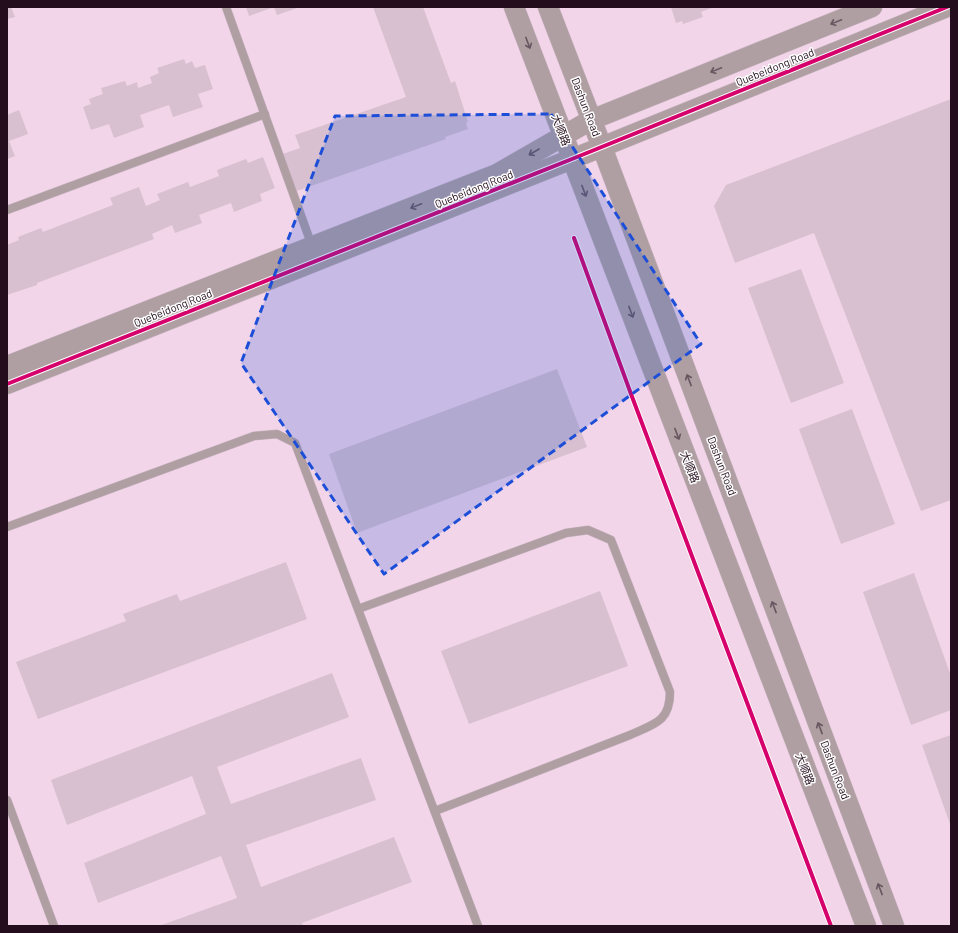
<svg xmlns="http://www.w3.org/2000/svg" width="958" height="933" font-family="Barlow,'Noto Sans SC',sans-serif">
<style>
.building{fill:#d8c0d0}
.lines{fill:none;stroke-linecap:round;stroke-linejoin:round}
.service-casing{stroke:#cab4c3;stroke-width:9}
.tertiary-casing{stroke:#cab4c3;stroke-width:21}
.service{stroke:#af9fa2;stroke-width:8}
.tertiary{stroke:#af9fa2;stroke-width:20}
.cycleway-casing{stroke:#fdfdfd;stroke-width:6}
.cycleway{stroke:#d6006c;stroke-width:4}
.oneway{stroke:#6a5660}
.marked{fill:#1d4ed8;fill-opacity:0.2;stroke:#1d4ed8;stroke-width:3;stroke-dasharray:8 5;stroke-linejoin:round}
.labels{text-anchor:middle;stroke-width:3;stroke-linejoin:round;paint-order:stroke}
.street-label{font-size:11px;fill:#240e1d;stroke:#fdfdfd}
</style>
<rect width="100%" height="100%" fill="#f2d5e8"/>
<!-- building -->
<path class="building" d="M 7,7 L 11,7 L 15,17 L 7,19 Z
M 246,7 L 274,7 L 249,16 Z
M 274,7 L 300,7 L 277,15 Z
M 373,7 L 423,7 L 451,83 L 455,81 L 468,122 L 466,123 L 468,129 L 445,137 L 446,139 L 291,193 L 277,156 L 300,148 L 295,135 L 406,97 Z
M 671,7 L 714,7 L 701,12 L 703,17 L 683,24 L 682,21 L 676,23 Z
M 184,59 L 186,64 L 192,61 L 195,68 L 205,65 L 213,89 L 198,94 L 203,107 L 173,117 L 169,105 L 140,115 L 144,127 L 114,138 L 109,124 L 91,130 L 83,107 L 91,104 L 89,99 L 103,94 L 101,88 L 125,81 L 127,86 L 137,82 L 138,88 L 152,83 L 150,77 L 159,73 L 157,68 Z
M 951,99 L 951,500 L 921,511 L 814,233 L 735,263 L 714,206 L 726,185 Z
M 19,110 L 28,134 L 9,141 L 15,156 L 7,159 L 7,115 Z
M 263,157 L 275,188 L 260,194 L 262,201 L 234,212 L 231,203 L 199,215 L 202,223 L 175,233 L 172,225 L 152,234 L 154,239 L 37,283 L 37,285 L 7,295 L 7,245 L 19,240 L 18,237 L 41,228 L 43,232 L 113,205 L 110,198 L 139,187 L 146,206 L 160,200 L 157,194 L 188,182 L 190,187 L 219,176 L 217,170 L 246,159 L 248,163 Z
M 801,269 L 844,383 L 791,403 L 748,288 Z
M 557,369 L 587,447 L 357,533 L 329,454 Z
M 852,409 L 895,524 L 841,544 L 799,429 Z
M 286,562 L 307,619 L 38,719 L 16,662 L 126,621 L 123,614 L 177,594 L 180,601 Z
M 914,573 L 951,676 L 951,710 L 911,725 L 863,592 Z
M 600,591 L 628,666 L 469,724 L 441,651 Z
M 332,673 L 349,717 L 217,767 L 231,804 L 361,758 L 376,800 L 246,845 L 261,887 L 394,837 L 412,882 L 302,923 L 303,926 L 159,926 L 237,898 L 221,856 L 98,903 L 84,863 L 206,814 L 192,776 L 67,825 L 51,780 Z
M 951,735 L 951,827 L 922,745 Z"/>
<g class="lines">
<!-- service casing -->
<g class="service-casing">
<path id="service" d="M 226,7 L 312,246
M 7,210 L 265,114
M 7,527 L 254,436 L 277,434 L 295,443 L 478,926
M 358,609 L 566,533 L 588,530 L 611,540 L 670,692 C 670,722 654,724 630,735 L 435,811
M 7,800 L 54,926"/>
</g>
<!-- tertiary casing -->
<g class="tertiary-casing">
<path id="tertiary" d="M 514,7 L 866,926
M 548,7 L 602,147 L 894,926
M 7,366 L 497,174 L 591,120 L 872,7
M 7,384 L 572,159 L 947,7"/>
</g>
<!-- service -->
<use href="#service" class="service"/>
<!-- tertiary -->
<use href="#tertiary" class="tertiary"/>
<!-- cycleway casing -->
<g class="cycleway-casing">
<path id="cycleway" d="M 574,238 L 631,394 L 831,926
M 7,384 L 572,159 L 947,7"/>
</g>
<!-- cycleway -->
<use href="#cycleway" class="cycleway"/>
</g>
<!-- one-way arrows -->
<defs><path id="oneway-shaft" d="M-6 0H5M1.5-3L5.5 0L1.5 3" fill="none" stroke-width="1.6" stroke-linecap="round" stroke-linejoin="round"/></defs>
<g class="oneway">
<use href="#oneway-shaft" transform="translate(836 22) rotate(158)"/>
<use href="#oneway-shaft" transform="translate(528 43) rotate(69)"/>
<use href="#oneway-shaft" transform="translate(716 70) rotate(158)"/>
<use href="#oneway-shaft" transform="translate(534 152) rotate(150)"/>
<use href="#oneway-shaft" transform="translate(584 191) rotate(69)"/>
<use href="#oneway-shaft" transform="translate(416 206) rotate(158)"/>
<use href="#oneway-shaft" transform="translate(631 312) rotate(69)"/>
<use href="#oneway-shaft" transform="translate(689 380) rotate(-111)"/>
<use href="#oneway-shaft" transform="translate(677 434) rotate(69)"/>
<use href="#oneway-shaft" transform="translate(774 607) rotate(-111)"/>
<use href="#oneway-shaft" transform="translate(820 728) rotate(-111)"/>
<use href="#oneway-shaft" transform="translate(880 889) rotate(-111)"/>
</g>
<!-- marked area -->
<path class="marked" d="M 551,114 L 701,344 L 384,574 L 241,363 L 335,116 Z"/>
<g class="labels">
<!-- street labels -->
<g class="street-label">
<text transform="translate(775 67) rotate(-22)" y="4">Quebeidong Road</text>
<text transform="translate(586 107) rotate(69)" y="4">Dashun Road</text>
<text transform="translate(561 130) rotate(69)" y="4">大顺路</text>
<text transform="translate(474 189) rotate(-22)" y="4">Quebeidong Road</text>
<text transform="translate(173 308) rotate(-22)" y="4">Quebeidong Road</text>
<text transform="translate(722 466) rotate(69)" y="4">Dashun Road</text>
<text transform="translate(690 467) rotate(69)" y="4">大顺路</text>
<text transform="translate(805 769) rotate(69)" y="4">大顺路</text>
<text transform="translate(835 770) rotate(69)" y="4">Dashun Road</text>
</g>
</g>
<!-- border -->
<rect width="958" height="933" fill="none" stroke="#240e1d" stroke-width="16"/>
</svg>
